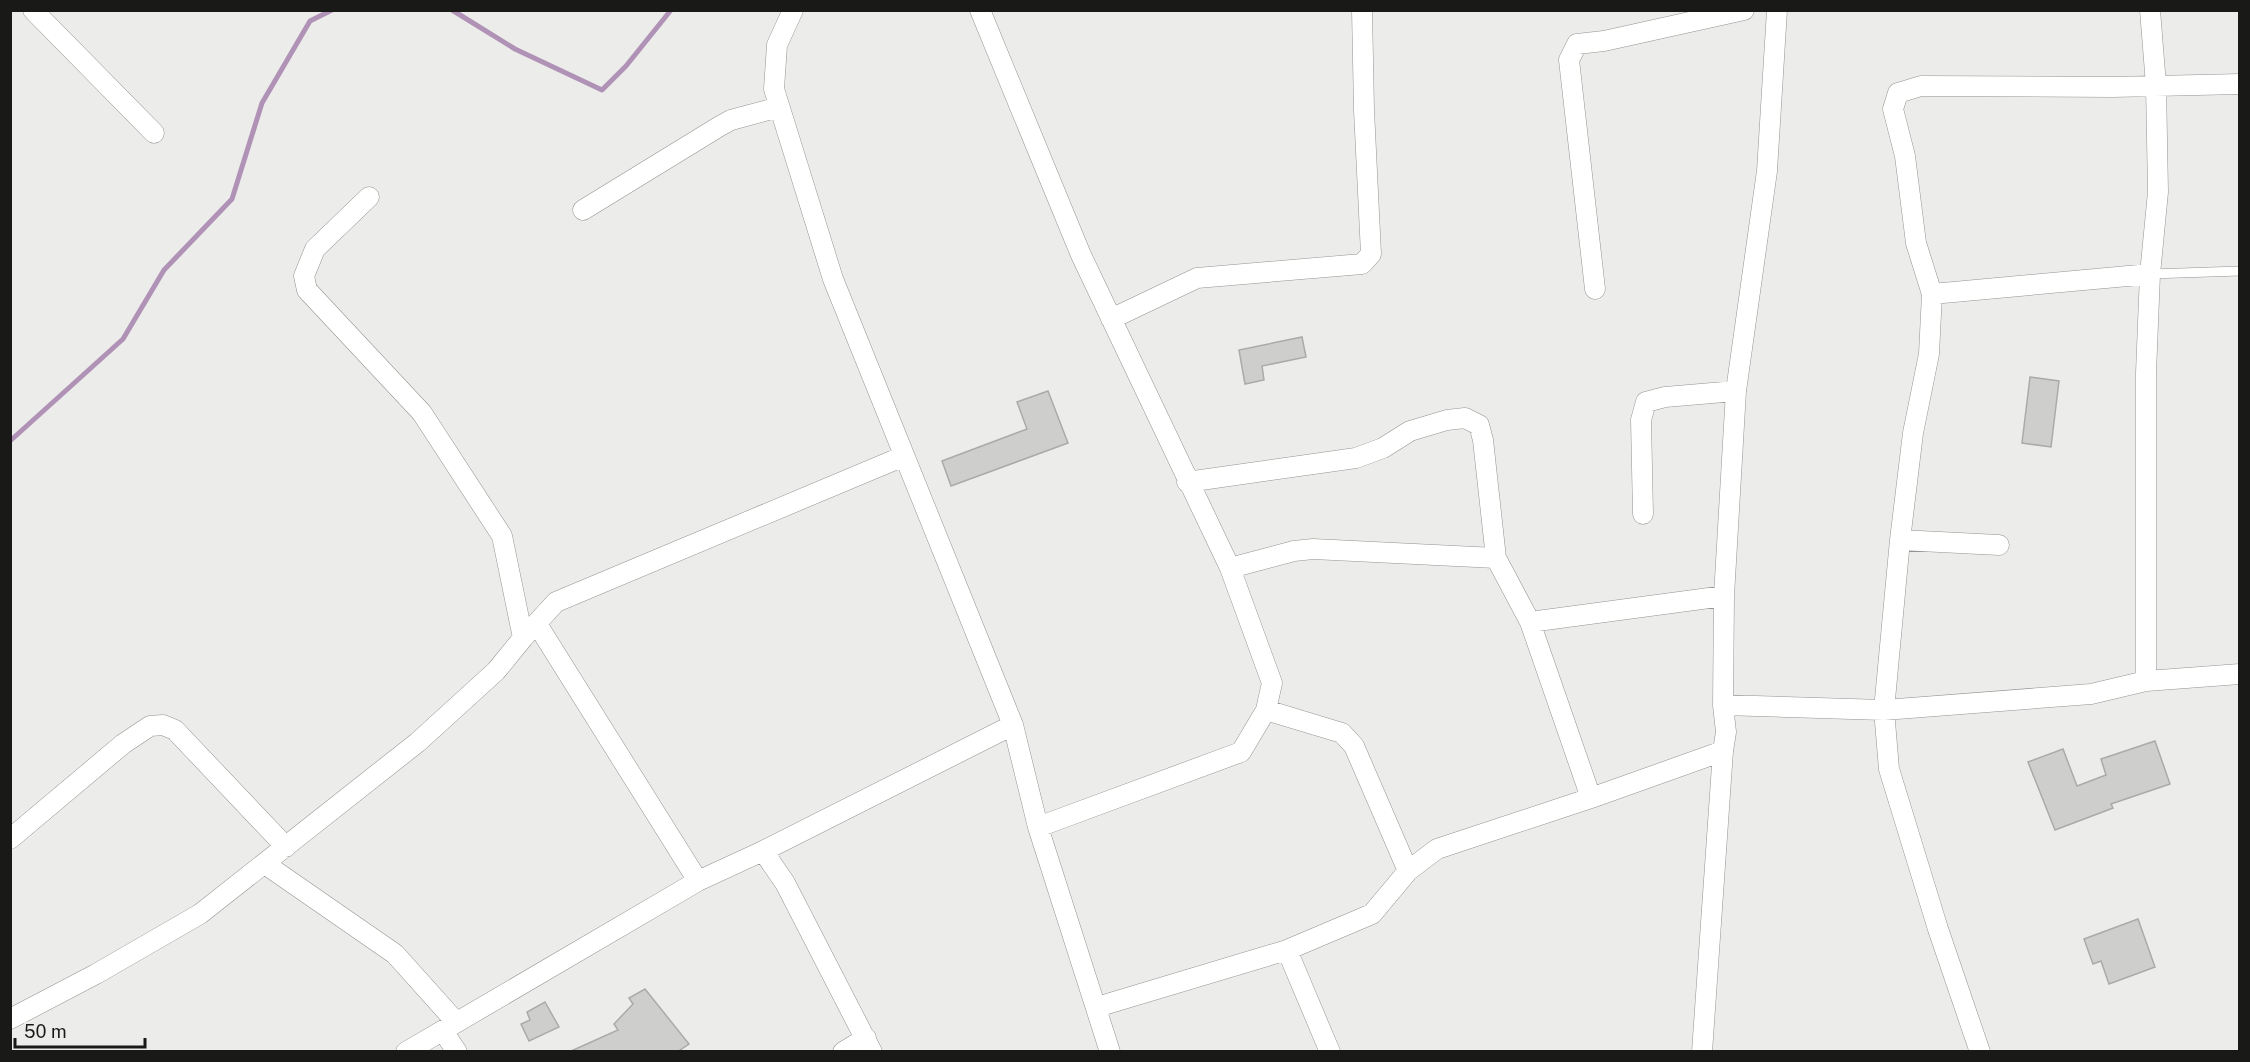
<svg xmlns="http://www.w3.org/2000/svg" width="2250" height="1062" font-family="'Public Sans',sans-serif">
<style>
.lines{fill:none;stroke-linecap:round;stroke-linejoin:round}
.stream{stroke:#b192b7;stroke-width:5}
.building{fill:#cecfcc;stroke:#aaaba8;stroke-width:1.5}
.lane-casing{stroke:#939491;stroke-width:10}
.street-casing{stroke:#939491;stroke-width:21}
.lane{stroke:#fff;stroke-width:9}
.street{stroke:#fff;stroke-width:20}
</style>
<rect width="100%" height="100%" fill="#ecedea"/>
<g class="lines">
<!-- stream -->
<path class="stream" d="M 452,10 L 515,49 L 602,90 L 626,66 L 671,10
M 10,441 L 123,339 L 164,270 L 232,199 L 262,103 L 310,21 L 332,10"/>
</g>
<!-- building -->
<path class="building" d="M 1302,337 L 1306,357 L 1262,366 L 1264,380 L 1245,384 L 1239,350 Z
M 2030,377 L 2059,381 L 2051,447 L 2022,443 Z
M 1048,391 L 1068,443 L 951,486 L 942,461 L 1027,429 L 1017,402 Z
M 2155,741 L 2170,784 L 2111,804 L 2113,808 L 2055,830 L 2028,762 L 2063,749 L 2077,786 L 2106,775 L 2101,759 Z
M 2138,919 L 2155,967 L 2109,984 L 2101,961 L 2093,964 L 2084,939 Z
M 645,989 L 689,1044 L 677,1052 L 569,1052 L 618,1030 L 614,1024 L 633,1004 L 629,998 Z
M 545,1002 L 559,1027 L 529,1041 L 521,1024 L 530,1020 L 527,1012 Z"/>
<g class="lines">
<!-- lane casing -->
<g class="lane-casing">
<path id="lane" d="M 2150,274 L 2240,271"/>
</g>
<!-- street casing -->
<g class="street-casing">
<path id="street" d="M 33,10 L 154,133
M 793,10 L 777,45 L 774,89 L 833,279 L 1013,725 L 1038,827
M 980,10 L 1081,255 L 1230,568 L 1272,683 L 1266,710 L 1241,752 L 1038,827 L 1110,1052
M 583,210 L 720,126 L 731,120 L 779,107
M 1595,289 L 1569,60 L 1577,44 L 1604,41 L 1744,10
M 1932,294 L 2150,274
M 1111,319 L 1197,278 L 1362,264 L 1371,254 L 1364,110 L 1362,10
M 1187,482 L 1356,458 L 1383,448 L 1410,431 L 1447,420 L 1465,418 L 1479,425 L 1483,440 L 1496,558
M 1643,514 L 1641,420 L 1646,402 L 1665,397 L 1736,391
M 1900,540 L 1999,545
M 1230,568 L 1294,551 L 1313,549 L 1496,558 L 1530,622 L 1591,798
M 1530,622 L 1724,596
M 537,624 L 698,881
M 523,638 L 556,602 L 904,456
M 2146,681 L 2146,373 L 2150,274 L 2158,192 L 2156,85 L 2150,10
M 1723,705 L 1884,710 L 2091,694 L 2146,681 L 2240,674
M 1266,710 L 1342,733 L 1354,746 L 1408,871
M 10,839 L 123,744 L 150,726 L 163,725 L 175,730 L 286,847
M 763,851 L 1013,725
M 265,864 L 395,954 L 456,1022
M 1287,950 L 1330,1052
M 1097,1007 L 1287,950 L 1372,914 L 1408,871 L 1437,849 L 1591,798 L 1723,751
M 10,1019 L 96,974 L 200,914 L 418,742 L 496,671 L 523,638 L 502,536 L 422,413 L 307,290 L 304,276 L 315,249 L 369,197
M 443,1031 L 457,1052
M 406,1052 L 698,881 L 763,851 L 785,883 L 872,1052
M 843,1052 L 866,1038
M 1702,1052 L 1723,751 L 1726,732 L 1723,705 L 1724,596 L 1736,391 L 1767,171 L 1777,10
M 1980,1052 L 1938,929 L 1889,769 L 1884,710 L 1900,540 L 1913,433 L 1929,354 L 1932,294 L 1916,243 L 1905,156 L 1893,109 L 1898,93 L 1921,86 L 2113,87 L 2240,84"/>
</g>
<!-- lane -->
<use href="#lane" class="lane"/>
<!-- street -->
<use href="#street" class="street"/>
</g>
<!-- border -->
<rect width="2250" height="1062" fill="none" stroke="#191918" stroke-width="24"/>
<!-- scale -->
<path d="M15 1038v9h130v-9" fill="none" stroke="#191918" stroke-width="3"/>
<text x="24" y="1038" font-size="18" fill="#191918" stroke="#ecedea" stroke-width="4.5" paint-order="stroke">50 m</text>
</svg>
